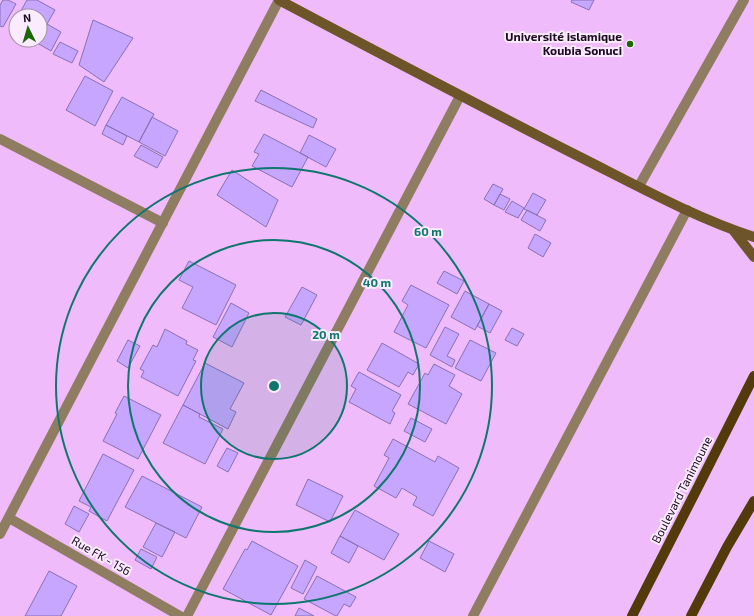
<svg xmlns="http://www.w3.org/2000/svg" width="754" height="616" font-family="'Exo 2',sans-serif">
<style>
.building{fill:#c6a6ff;stroke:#8971b3}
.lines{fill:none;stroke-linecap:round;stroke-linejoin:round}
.street{stroke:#8e7d61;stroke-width:10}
.secondary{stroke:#6e5529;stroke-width:10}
.primary{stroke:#523a0b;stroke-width:10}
.ring{fill:none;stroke:#0f766e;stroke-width:2}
.poi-dot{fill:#1c6805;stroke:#fbebfe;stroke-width:1.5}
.labels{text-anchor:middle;stroke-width:4;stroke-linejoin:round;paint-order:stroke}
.poi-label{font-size:12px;font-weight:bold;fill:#1c0a20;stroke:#fbebfe;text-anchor:end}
.street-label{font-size:12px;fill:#1c0a20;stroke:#fbebfe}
.centre{fill:#0f766e;stroke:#fbebfe;stroke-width:2}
.ring-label{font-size:12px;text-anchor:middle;font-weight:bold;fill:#0f766e;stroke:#fbebfe;stroke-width:4;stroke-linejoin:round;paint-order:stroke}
</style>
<rect width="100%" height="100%" fill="#efbbfa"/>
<!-- building -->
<path class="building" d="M 3,0 L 8,0 L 16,4 L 3,27 L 0,26 L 0,5 Z
M 27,0 L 37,0 L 55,10 L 47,24 L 61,32 L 51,51 L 32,40 L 40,40 L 40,16 L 18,16 Z
M 572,0 L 594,0 L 589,10 L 571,2 Z
M 93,20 L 133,38 L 104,82 L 79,65 Z
M 60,42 L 78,51 L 72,63 L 53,54 Z
M 85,76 L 113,91 L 95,126 L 66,110 Z
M 261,90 L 317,119 L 313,128 L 255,101 Z
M 122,97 L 154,114 L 139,142 L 106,125 Z
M 152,117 L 178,131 L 165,156 L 139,142 Z
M 106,125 L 127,136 L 123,145 L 102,134 Z
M 264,134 L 308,157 L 292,187 L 252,166 L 259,154 L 254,152 Z
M 309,135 L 336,149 L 326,167 L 300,153 Z
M 141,145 L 163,157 L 157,168 L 134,156 Z
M 232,170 L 278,200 L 266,227 L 217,195 Z
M 493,184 L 503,189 L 494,205 L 484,199 Z
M 533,193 L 546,200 L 537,215 L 524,209 Z
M 500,194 L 510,199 L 504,210 L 494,205 Z
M 512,201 L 524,208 L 518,218 L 505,212 Z
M 527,210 L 546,220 L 540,231 L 521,220 Z
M 535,234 L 551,243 L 543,257 L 528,248 Z
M 189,261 L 236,285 L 216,325 L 182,308 L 193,287 L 179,280 Z
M 444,271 L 464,281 L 457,294 L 437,283 Z
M 411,285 L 449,305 L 426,348 L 394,332 L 408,305 L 402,301 Z
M 302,287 L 317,295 L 301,325 L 285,317 Z
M 465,291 L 489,304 L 475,330 L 451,317 Z
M 231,303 L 249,313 L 232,347 L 213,337 Z
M 489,304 L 502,311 L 490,333 L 477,326 Z
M 445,327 L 459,334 L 447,356 L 455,360 L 452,367 L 430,355 Z
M 512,328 L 524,334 L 517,346 L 505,340 Z
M 165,329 L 187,341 L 186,344 L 198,350 L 193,360 L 196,361 L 178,396 L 141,377 L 144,371 L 140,369 L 153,345 L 157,347 Z
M 128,340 L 140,346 L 128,368 L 117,361 Z
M 470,340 L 496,353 L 481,381 L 455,368 Z
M 382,343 L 419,364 L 413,375 L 408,372 L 399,387 L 367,370 Z
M 205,363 L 244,383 L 230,409 L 236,412 L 228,429 L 183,405 Z
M 434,364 L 455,375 L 449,386 L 462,394 L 446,424 L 408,404 L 425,373 L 428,375 Z
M 359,372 L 401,395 L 392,411 L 395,413 L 390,424 L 349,402 L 356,389 L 351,386 Z
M 124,396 L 161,415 L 138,459 L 103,441 L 117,414 L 115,413 Z
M 183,405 L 200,414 L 199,417 L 223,429 L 205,464 L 163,443 Z
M 411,418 L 432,429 L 425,442 L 404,431 Z
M 393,439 L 435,462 L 438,456 L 459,468 L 433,516 L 413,505 L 417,497 L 402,488 L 396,498 L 374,486 L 389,458 L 384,455 Z
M 227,448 L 238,453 L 228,472 L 217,466 Z
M 103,454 L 134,470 L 107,521 L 89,511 L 91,507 L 79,501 Z
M 142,476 L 202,507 L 186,538 L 125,507 Z
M 308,479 L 343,496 L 330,522 L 296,505 Z
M 74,506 L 89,514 L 79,532 L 65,524 Z
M 355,510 L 399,534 L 384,560 L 340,536 Z
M 156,523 L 175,532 L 162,557 L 143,547 Z
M 340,536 L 358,546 L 349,563 L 331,553 Z
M 252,541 L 298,566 L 271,615 L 223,589 L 245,549 L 247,550 Z
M 429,541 L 454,554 L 445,572 L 420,558 Z
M 141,549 L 157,557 L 151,569 L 135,560 Z
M 305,560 L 317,567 L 303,594 L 291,588 Z
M 49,571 L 77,586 L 61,616 L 25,616 Z
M 317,576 L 356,597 L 350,607 L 344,604 L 337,616 L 336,616 L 304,599 Z
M 299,608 L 314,616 L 295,616 Z"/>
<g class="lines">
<!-- street -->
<path class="street" d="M 0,139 L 163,223
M 639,186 L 744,0
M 9,518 L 180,616
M 0,534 L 279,0
M 187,616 L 460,96
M 473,616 L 687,210"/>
<!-- secondary -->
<path class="secondary" d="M 279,0 C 379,53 478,105 578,156 C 636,185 693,217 754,237
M 733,230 L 754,257"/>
<!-- primary -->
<path class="primary" d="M 632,616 L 699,485 L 754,376
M 691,616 L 727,547 L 754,501"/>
</g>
<!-- distance rings -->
<circle cx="274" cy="386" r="73" fill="#0f766e" fill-opacity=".12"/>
<g class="ring">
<circle cx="274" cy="386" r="73"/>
<circle cx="274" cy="386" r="146"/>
<circle cx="274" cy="386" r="218"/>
</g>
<!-- markers -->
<circle class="poi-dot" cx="630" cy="44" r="4"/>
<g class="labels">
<!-- poi labels -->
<g class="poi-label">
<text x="622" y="41">Université islamique<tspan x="622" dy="14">Koubia Sonuci</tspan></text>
</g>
<!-- street labels -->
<g class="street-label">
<text transform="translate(682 490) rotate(-63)" y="4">Boulevard Tanimoune</text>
<text transform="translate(101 556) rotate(30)" y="4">Rue FK - 156</text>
</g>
</g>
<circle cx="274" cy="386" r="6" class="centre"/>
<g class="ring-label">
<text x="428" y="236">60 m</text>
<text x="377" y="287">40 m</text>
<text x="326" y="339">20 m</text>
</g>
<!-- north arrow -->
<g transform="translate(28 28) rotate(355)"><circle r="19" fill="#fbebfe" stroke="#a291a5"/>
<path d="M0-3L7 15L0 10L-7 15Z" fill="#1c6805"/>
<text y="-6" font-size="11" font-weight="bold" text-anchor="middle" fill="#1c0a20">N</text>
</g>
</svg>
